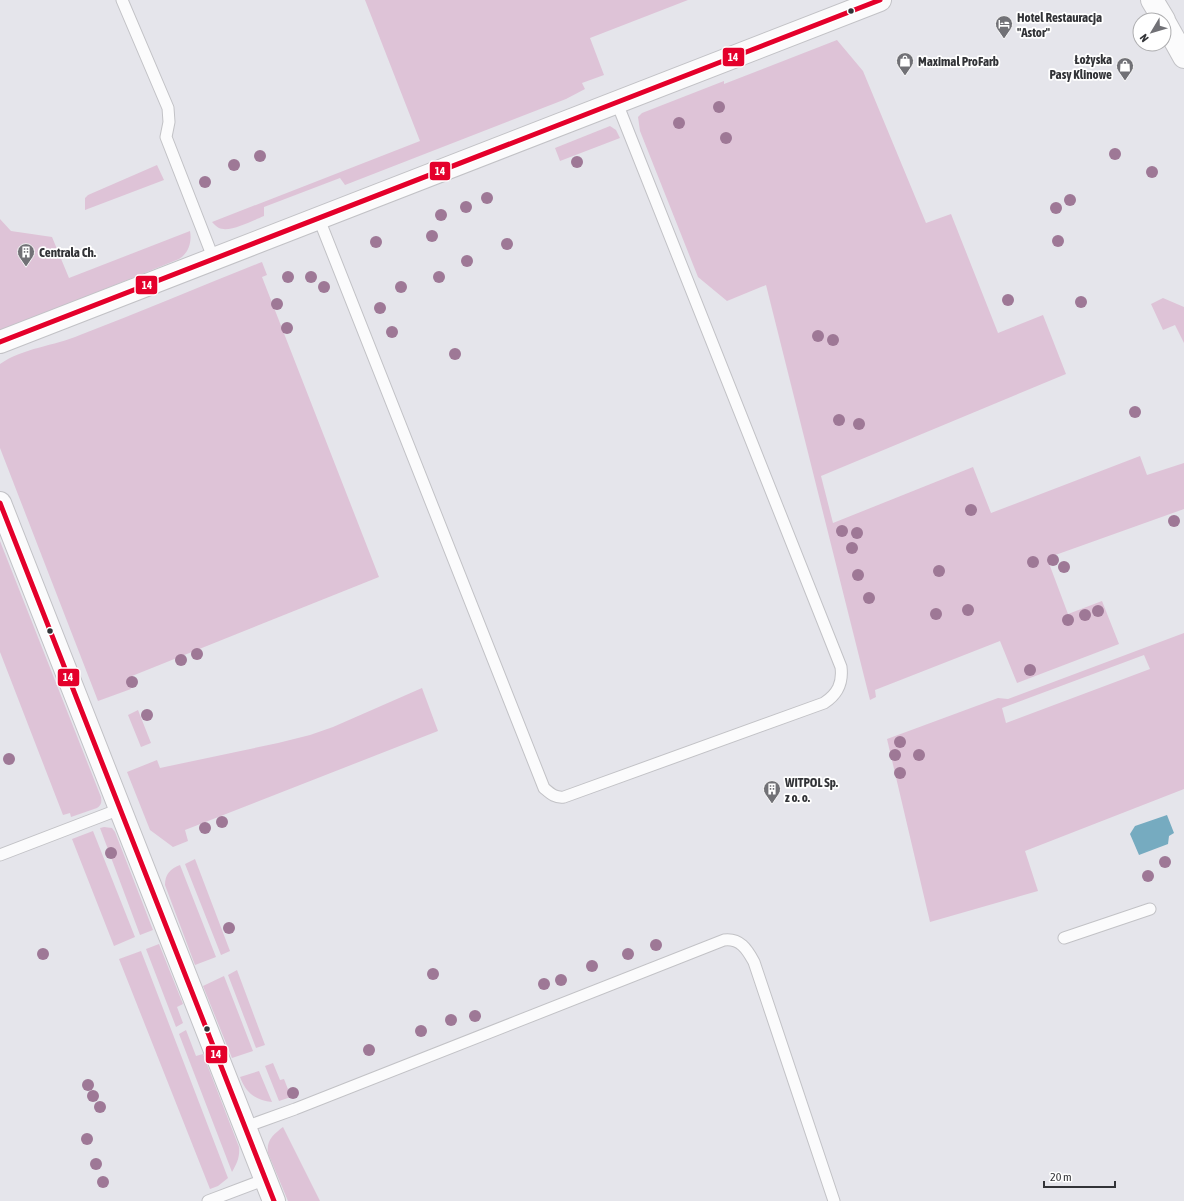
<svg xmlns="http://www.w3.org/2000/svg" width="1184" height="1201" font-family="'Asap Condensed',sans-serif">
<style>
.green{fill:#dec3d7;fill-rule:evenodd}
.water{fill:#76abc0}
.lines{fill:none;stroke-linecap:round;stroke-linejoin:round}
.service-casing{stroke:#c2c2c6;stroke-width:13}
.minor-casing{stroke:#c2c2c6;stroke-width:24}
.secondary-casing{stroke:#c2c2c6;stroke-width:24}
.service{stroke:#fbfbfc;stroke-width:11}
.minor{stroke:#fbfbfc;stroke-width:22}
.secondary{stroke:#fbfbfc;stroke-width:22}
.bus-1-casing{stroke:#fff;stroke-width:8}
.bus-1{stroke:#e4002b;stroke-width:5}
.tree{fill:#9e7896}
.bus-dot{fill:#323337;stroke:#fff;stroke-width:1.5}
.labels{text-anchor:middle;stroke-width:3.5;stroke-linejoin:round;paint-order:stroke}
.poi-label{font-size:13px;font-weight:bold;fill:#323337;stroke:#fff;text-anchor:start}
.line-badge{stroke:#fff;stroke-width:1.5}
.badge-label{font-size:11px;text-anchor:middle;font-weight:bold;fill:#fff}
</style>
<rect width="100%" height="100%" fill="#e5e5eb"/>
<!-- green -->
<path class="green" d="M 365,0 L 688,0 L 590,38 L 604,75 L 582,83 L 585,89 L 566,99 L 345,185 L 340,178 L 264,207 L 264,216 C 254,220 230,233 219,228 C 217,227 214,224 212,222 L 420,141 Z
M 837,40 L 863,71 L 926,223 L 951,214 L 998,333 L 1043,315 L 1066,374 L 821,476 L 833,523 L 973,467 L 991,513 L 1140,456 L 1147,475 L 1184,463 L 1184,509 L 1047,558 L 1068,614 L 1102,601 L 1119,644 L 1017,683 L 1000,641 L 875,690 L 876,697 L 870,700 L 766,285 L 727,301 L 698,277 L 640,131 L 638,117 L 642,113 L 724,81 L 724,84 Z
M 610,126 L 616,130 L 620,138 L 560,161 L 555,148 Z
M 157,165 L 164,180 L 85,210 L 85,198 L 88,195 Z
M 0,219 L 11,231 L 52,237 L 69,278 L 190,231 C 192,241 189,253 179,259 L 6,329 L 0,330 Z
M 262,262 L 267,275 L 262,277 L 379,577 L 127,678 L 131,689 L 98,701 L 0,448 L 0,364 C 23,348 54,346 80,335 C 141,312 201,286 262,262 Z
M 1163,298 L 1184,307 L 1184,343 L 1175,325 L 1163,330 L 1151,304 Z
M 0,541 L 101,797 C 102,803 101,805 97,808 L 71,817 L 70,813 L 63,815 L 0,652 Z
M 1184,633 L 1184,789 L 1025,851 L 1038,891 L 930,922 L 887,739 L 998,698 L 1008,699 ZM 1144,655 L 1150,669 L 1006,723 L 1002,708 Z
M 422,688 L 438,731 L 185,830 L 188,841 L 173,847 L 150,830 L 127,772 L 157,760 L 160,768 L 278,743 L 310,735 L 333,727 Z
M 138,710 L 151,743 L 141,747 L 128,715 Z
M 104,827 L 112,828 L 115,832 L 153,930 L 140,935 L 100,828 Z
M 93,831 L 135,937 L 114,946 L 72,839 Z
M 195,859 L 230,951 L 221,955 L 185,864 Z
M 180,865 L 216,957 L 195,965 L 165,885 C 165,874 170,869 180,865 Z
M 159,944 L 183,1004 L 177,1007 L 183,1023 L 176,1027 L 146,949 Z
M 141,951 L 228,1178 L 218,1186 L 210,1189 L 119,959 Z
M 237,970 L 265,1045 L 256,1048 L 228,975 Z
M 224,976 L 253,1051 L 232,1058 L 203,986 Z
M 186,1030 L 196,1056 L 203,1054 L 239,1147 C 240,1157 237,1163 232,1172 L 179,1034 Z
M 273,1063 L 280,1080 L 284,1079 L 291,1097 L 279,1101 L 265,1066 Z
M 259,1071 L 272,1102 C 255,1100 246,1093 240,1077 Z
M 283,1127 L 320,1201 L 288,1201 L 268,1153 C 266,1140 274,1134 283,1127 Z"/>
<!-- water -->
<path class="water" d="M 1167,815 L 1174,833 L 1169,836 L 1168,844 L 1139,855 L 1130,834 L 1135,826 Z"/>
<g class="lines">
<!-- service casing -->
<g class="service-casing">
<path id="service" d="M 122,0 L 168,108 L 169,122 L 166,137 L 214,260
M 319,219 L 544,788 C 551,794 555,798 564,797 L 824,703 C 838,694 843,683 841,667 L 617,103
M 0,855 L 120,809
M 1064,938 L 1150,909
M 245,1127 L 295,1109 L 724,940 C 740,938 747,949 754,962 L 834,1201
M 208,1201 L 266,1179"/>
</g>
<!-- minor casing -->
<g class="minor-casing">
<path id="minor" d="M 0,342 L 880,0
M 0,503 L 274,1201"/>
</g>
<!-- secondary casing -->
<g class="secondary-casing">
<path id="secondary" d="M 1152,0 L 1164,20
M 1164,21 L 1184,57"/>
</g>
<!-- service -->
<use href="#service" class="service"/>
<!-- minor -->
<use href="#minor" class="minor"/>
<!-- secondary -->
<use href="#secondary" class="secondary"/>
<!-- bus-1 casing -->
<g class="bus-1-casing">
<path id="bus-1" d="M 0,342 L 880,0
M 0,503 L 274,1201"/>
</g>
<!-- bus-1 -->
<use href="#bus-1" class="bus-1"/>
</g>
<!-- trees -->
<g class="tree">
<circle cx="719" cy="107" r="6"/>
<circle cx="679" cy="123" r="6"/>
<circle cx="726" cy="138" r="6"/>
<circle cx="1115" cy="154" r="6"/>
<circle cx="260" cy="156" r="6"/>
<circle cx="577" cy="162" r="6"/>
<circle cx="234" cy="165" r="6"/>
<circle cx="1152" cy="172" r="6"/>
<circle cx="205" cy="182" r="6"/>
<circle cx="487" cy="198" r="6"/>
<circle cx="1070" cy="200" r="6"/>
<circle cx="466" cy="207" r="6"/>
<circle cx="1056" cy="208" r="6"/>
<circle cx="441" cy="215" r="6"/>
<circle cx="432" cy="236" r="6"/>
<circle cx="1058" cy="241" r="6"/>
<circle cx="376" cy="242" r="6"/>
<circle cx="507" cy="244" r="6"/>
<circle cx="467" cy="261" r="6"/>
<circle cx="288" cy="277" r="6"/>
<circle cx="311" cy="277" r="6"/>
<circle cx="439" cy="277" r="6"/>
<circle cx="324" cy="287" r="6"/>
<circle cx="401" cy="287" r="6"/>
<circle cx="1008" cy="300" r="6"/>
<circle cx="1081" cy="302" r="6"/>
<circle cx="277" cy="304" r="6"/>
<circle cx="380" cy="308" r="6"/>
<circle cx="287" cy="328" r="6"/>
<circle cx="392" cy="332" r="6"/>
<circle cx="818" cy="336" r="6"/>
<circle cx="833" cy="340" r="6"/>
<circle cx="455" cy="354" r="6"/>
<circle cx="1135" cy="412" r="6"/>
<circle cx="839" cy="420" r="6"/>
<circle cx="859" cy="424" r="6"/>
<circle cx="971" cy="510" r="6"/>
<circle cx="1174" cy="521" r="6"/>
<circle cx="842" cy="531" r="6"/>
<circle cx="857" cy="533" r="6"/>
<circle cx="852" cy="548" r="6"/>
<circle cx="1053" cy="560" r="6"/>
<circle cx="1033" cy="562" r="6"/>
<circle cx="1064" cy="567" r="6"/>
<circle cx="939" cy="571" r="6"/>
<circle cx="858" cy="575" r="6"/>
<circle cx="869" cy="598" r="6"/>
<circle cx="968" cy="610" r="6"/>
<circle cx="1098" cy="611" r="6"/>
<circle cx="936" cy="614" r="6"/>
<circle cx="1085" cy="615" r="6"/>
<circle cx="1068" cy="620" r="6"/>
<circle cx="197" cy="654" r="6"/>
<circle cx="181" cy="660" r="6"/>
<circle cx="1030" cy="670" r="6"/>
<circle cx="132" cy="682" r="6"/>
<circle cx="147" cy="715" r="6"/>
<circle cx="900" cy="742" r="6"/>
<circle cx="895" cy="755" r="6"/>
<circle cx="919" cy="755" r="6"/>
<circle cx="9" cy="759" r="6"/>
<circle cx="900" cy="773" r="6"/>
<circle cx="222" cy="822" r="6"/>
<circle cx="205" cy="828" r="6"/>
<circle cx="111" cy="853" r="6"/>
<circle cx="1165" cy="862" r="6"/>
<circle cx="1148" cy="876" r="6"/>
<circle cx="229" cy="928" r="6"/>
<circle cx="656" cy="945" r="6"/>
<circle cx="43" cy="954" r="6"/>
<circle cx="628" cy="954" r="6"/>
<circle cx="592" cy="966" r="6"/>
<circle cx="433" cy="974" r="6"/>
<circle cx="561" cy="980" r="6"/>
<circle cx="544" cy="984" r="6"/>
<circle cx="475" cy="1016" r="6"/>
<circle cx="451" cy="1020" r="6"/>
<circle cx="421" cy="1031" r="6"/>
<circle cx="369" cy="1050" r="6"/>
<circle cx="88" cy="1085" r="6"/>
<circle cx="293" cy="1093" r="6"/>
<circle cx="93" cy="1096" r="6"/>
<circle cx="100" cy="1107" r="6"/>
<circle cx="87" cy="1139" r="6"/>
<circle cx="96" cy="1164" r="6"/>
<circle cx="103" cy="1182" r="6"/>
</g>
<!-- icons -->
<defs>
<g id="hotel-pin" transform="scale(0.9)"><path d="M0 17L-7.5 6A9.5 9.5 0 1 1 7.5 6Z" fill="#717176" stroke="#fff"/><path d="M-6-4.5h1.5V1H6V5H4.5V3h-9V5H-6ZM-4 0a1.8 1.8 0 1 1 3.6 0ZM.5 0V-2.5h3Q6-2.5 6 0Z" fill="#fff"/></g>
<g id="shop-pin" transform="scale(0.9)"><path d="M0 17L-7.5 6A9.5 9.5 0 1 1 7.5 6Z" fill="#717176" stroke="#fff"/><path d="M-5-2.5h2.3a2.7 3.5 0 0 1 5.4 0H5L5.5 6h-11ZM-1.5-2.5h3a1.5 2.3 0 0 0-3 0Z" fill="#fff"/></g>
<g id="building-pin" transform="scale(0.9)"><path d="M0 17L-7.5 6A9.5 9.5 0 1 1 7.5 6Z" fill="#717176" stroke="#fff"/><path d="M-4-6H4V6H1V3H-1V6H-4ZM-2.5-4.3h1.7v1.8h-1.7ZM.8-4.3h1.7v1.8H.8ZM-2.5-1h1.7V.8h-1.7ZM.8-1h1.7V.8H.8Z" fill="#fff"/></g>
</defs>
<g fill-rule="evenodd">
<use href="#hotel-pin" x="1004" y="24"/>
<use href="#shop-pin" x="905" y="61"/>
<use href="#shop-pin" x="1125" y="66"/>
<use href="#building-pin" x="26" y="252"/>
<use href="#building-pin" x="772" y="789"/>
</g>
<!-- markers -->
<g class="bus-dot">
<circle cx="851" cy="11" r="3.5"/>
<circle cx="50" cy="631" r="3.5"/>
<circle cx="207" cy="1029" r="3.5"/>
</g>
<g class="labels">
<!-- poi labels -->
<g class="poi-label">
<text x="1017" y="22">Hotel Restauracja<tspan x="1017" dy="15">"Astor"</tspan></text>
<text x="1112" y="64" text-anchor="end">Łożyska<tspan x="1112" dy="15">Pasy Klinowe</tspan></text>
<text x="918" y="66">Maximal ProFarb</text>
<text x="39" y="257">Centrala Ch.</text>
<text x="785" y="787">WITPOL Sp.<tspan x="785" dy="15">z o. o.</tspan></text>
</g>
</g>
<g class="line-badge">
<rect x="722" y="47" width="23" height="20" rx="4" fill="#e4002b"/>
<rect x="429" y="161" width="22" height="20" rx="4" fill="#e4002b"/>
<rect x="135" y="275" width="23" height="20" rx="4" fill="#e4002b"/>
<rect x="57" y="668" width="23" height="19" rx="4" fill="#e4002b"/>
<rect x="205" y="1045" width="23" height="19" rx="4" fill="#e4002b"/>
</g>
<g class="badge-label">
<text x="733" y="61">14</text>
<text x="440" y="175">14</text>
<text x="147" y="289">14</text>
<text x="68" y="681">14</text>
<text x="216" y="1058">14</text>
</g>
<!-- north arrow -->
<g transform="translate(1152 32) rotate(232)"><circle r="19" fill="#ffffff" stroke="#adadaf"/>
<path d="M0-3L7 15L0 10L-7 15Z" fill="#717176"/>
<text y="-6" font-size="11" font-weight="bold" text-anchor="middle" fill="#323337">N</text>
</g>
<!-- scale -->
<path d="M1044 1181v6h71v-6" fill="none" stroke="#323337" stroke-width="2"/>
<text x="1050" y="1181" font-size="12" fill="#323337" stroke="#ffffff" stroke-width="3" paint-order="stroke">20 m</text>
</svg>
